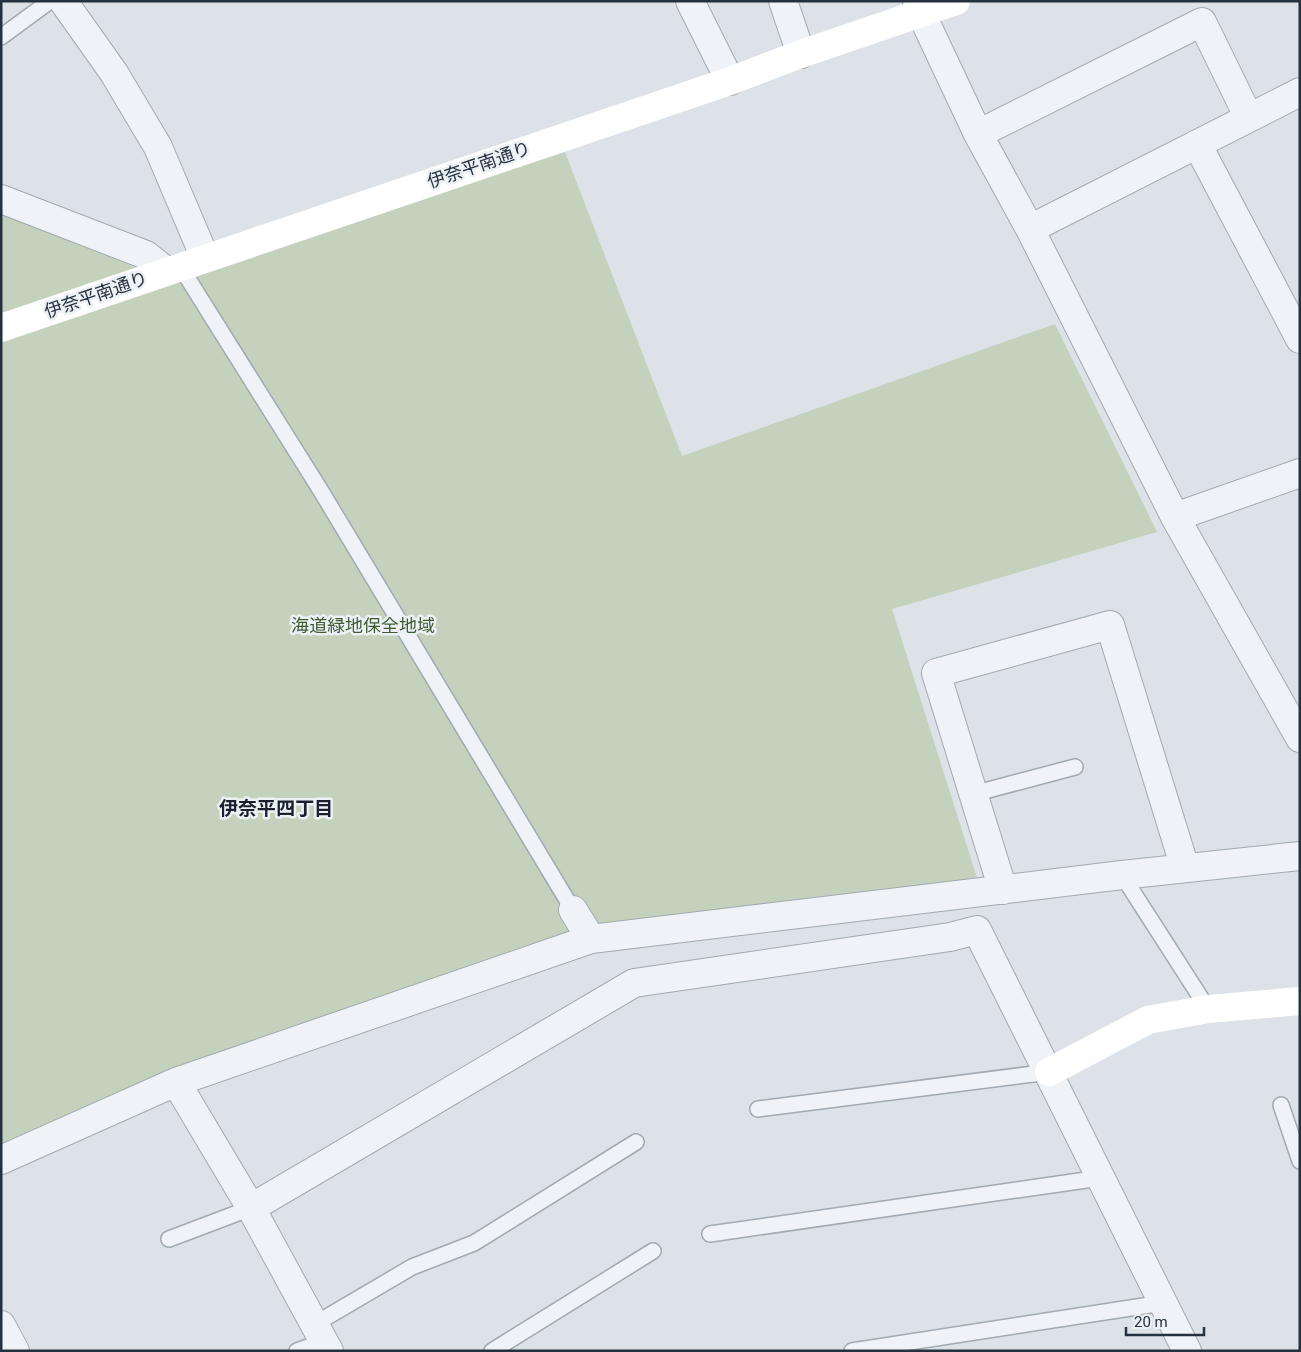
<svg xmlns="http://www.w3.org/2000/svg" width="1301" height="1352" font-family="Roboto,'Noto Sans JP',sans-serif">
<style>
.green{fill:#c4d2bd}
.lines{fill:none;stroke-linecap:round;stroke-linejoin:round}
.lane-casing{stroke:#a1a9b1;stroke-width:18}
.street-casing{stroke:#a1a9b1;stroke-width:30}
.lane{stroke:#eff2f6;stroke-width:15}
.street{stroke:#eff2f6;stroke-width:28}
.secondary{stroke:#fff;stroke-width:28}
.labels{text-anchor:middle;stroke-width:5;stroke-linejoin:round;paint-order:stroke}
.street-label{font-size:18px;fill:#25313f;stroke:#ecf1f5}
.park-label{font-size:18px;fill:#3e5b32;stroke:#ecf1f5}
.neighbourhood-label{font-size:19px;font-weight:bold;fill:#18222f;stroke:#ecf1f5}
</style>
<rect width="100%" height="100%" fill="#dce2e7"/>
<!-- green -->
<path class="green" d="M 565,152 L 682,456 L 1055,324 L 1157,532 L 892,609 L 978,881 L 638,922 L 1,1153 L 1,211 L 170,282 L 209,264 Z"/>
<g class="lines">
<!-- lane casing -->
<g class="lane-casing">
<path id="lane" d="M 1,37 L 50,1
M 180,266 L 321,491 L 573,910
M 973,794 L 1075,767
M 1122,875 L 1208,1009
M 1281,1105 L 1300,1161
M 758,1109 L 1049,1072
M 710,1234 L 1100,1178
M 169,1239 L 251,1208
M 315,1324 L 412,1267 L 474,1243 L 636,1142
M 297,1351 L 324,1341
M 492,1351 L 653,1251
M 852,1351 L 1163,1303"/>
</g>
<!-- street casing -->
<g class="street-casing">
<path id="street" d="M 63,1 L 114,73 L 158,147 L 205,258
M 690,1 L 730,81
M 783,1 L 801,54
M 917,1 L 921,13 L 978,134 L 1030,229 L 1175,517 L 1300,738
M 978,134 L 1202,22 L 1249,118
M 1197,144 L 1300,339
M 1,199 L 146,255 L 166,271
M 1030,229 L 1300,92
M 1175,517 L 1300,473
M 1003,890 L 936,673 L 1110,625 L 1185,868
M 573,910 L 591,939
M 176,1082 L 251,1208 L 329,1351
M 1,1160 L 176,1082 L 591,939 L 1122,875 L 1300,856
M 251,1208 L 634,983 L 950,937 L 977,930 L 1187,1351
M 1,1325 L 15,1351"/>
</g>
<!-- lane -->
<use href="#lane" class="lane"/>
<!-- street -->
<use href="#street" class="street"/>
<!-- secondary -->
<path class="secondary" d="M 1,328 L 730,81 L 801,54 L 956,1
M 1049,1072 L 1148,1020 L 1208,1009 L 1300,1001"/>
</g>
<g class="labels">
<!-- street labels -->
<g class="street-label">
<text transform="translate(479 165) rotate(-19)" y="6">伊奈平南通り</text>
<text transform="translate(96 295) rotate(-19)" y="6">伊奈平南通り</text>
</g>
<!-- park labels -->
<g class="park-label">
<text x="363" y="632">海道緑地保全地域</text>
</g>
<!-- neighbourhood labels -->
<g class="neighbourhood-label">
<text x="276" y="815">伊奈平四丁目</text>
</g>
</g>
<!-- border -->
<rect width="1301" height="1352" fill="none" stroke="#25313f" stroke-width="5"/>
<!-- scale -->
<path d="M1126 1327v8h78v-8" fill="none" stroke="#25313f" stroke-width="2.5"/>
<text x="1134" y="1327" font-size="15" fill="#25313f" stroke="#ecf1f5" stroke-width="4" paint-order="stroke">20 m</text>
</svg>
